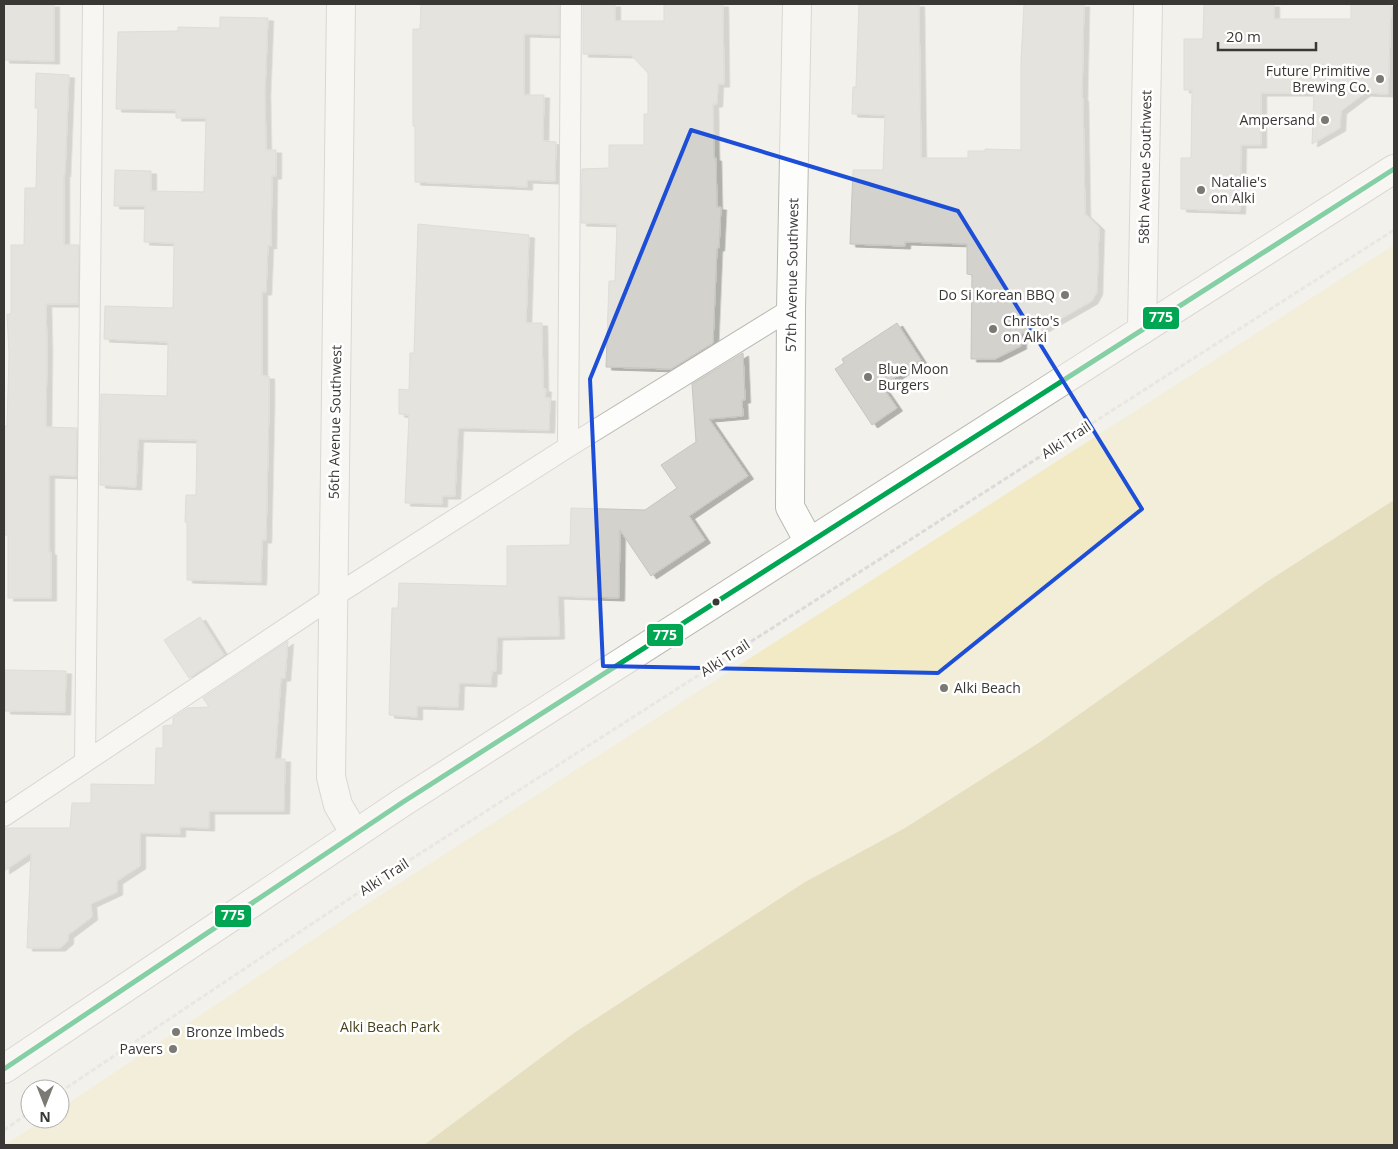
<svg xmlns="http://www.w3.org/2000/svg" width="1398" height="1149" font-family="'Open Sans',sans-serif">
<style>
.green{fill:#f2eac4}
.water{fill:#d6c88a}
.building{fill:#d3d2cd;stroke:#c6c5c0;filter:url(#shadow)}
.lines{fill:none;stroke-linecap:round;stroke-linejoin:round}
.lane-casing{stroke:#bab9b5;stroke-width:22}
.street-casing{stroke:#bab9b5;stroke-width:30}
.secondary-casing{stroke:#bab9b5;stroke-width:30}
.path{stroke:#dcdbd9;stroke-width:3;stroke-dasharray:5 2.5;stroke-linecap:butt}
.lane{stroke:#fdfdfc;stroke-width:20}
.street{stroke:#fdfdfc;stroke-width:28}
.secondary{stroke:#fdfdfc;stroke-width:28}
.bus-1-casing{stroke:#fff;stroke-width:9}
.bus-1{stroke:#00a651;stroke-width:5}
.marked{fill:none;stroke:#1d4ed8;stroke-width:4;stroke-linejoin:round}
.poi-dot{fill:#7a7974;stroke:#fff;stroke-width:2}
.bus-dot{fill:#393834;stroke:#fff;stroke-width:2}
.labels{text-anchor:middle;stroke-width:5;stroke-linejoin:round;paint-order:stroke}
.poi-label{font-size:14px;fill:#393834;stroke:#fff;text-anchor:start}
.street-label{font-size:14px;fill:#393834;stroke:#fff}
.park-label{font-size:14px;fill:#49411b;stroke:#fff}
.line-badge{stroke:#fff;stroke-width:2}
.badge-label{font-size:14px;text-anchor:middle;font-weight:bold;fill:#fff}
</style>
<defs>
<filter id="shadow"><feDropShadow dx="5.5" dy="3" stdDeviation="0" flood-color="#0004"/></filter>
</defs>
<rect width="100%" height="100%" fill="#f2f1eb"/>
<!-- green -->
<path class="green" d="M 1394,245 L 1394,500 L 1268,581 L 1040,742 L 905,828 L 805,882 L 574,1033 L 424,1145 L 5,1145 L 45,1119 L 60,1119 L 60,1109 L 350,915 Z"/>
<!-- water -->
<path class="water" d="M 1394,500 L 1394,1145 L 424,1145 L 574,1033 L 805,882 L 905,828 L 1040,742 L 1268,581 Z"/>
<!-- building -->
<path class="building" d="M 4,4 L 54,4 L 54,61 L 4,60 Z
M 421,4 L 559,4 L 559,35 L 524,34 L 524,95 L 544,95 L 543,141 L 556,142 L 555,181 L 527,180 L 527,187 L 415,182 L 415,126 L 413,126 L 413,29 L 420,29 Z
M 583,4 L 615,4 L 615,21 L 664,21 L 664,4 L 723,4 L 724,84 L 718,84 L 717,104 L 713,104 L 714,158 L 716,158 L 717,207 L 721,207 L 719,248 L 717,248 L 713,343 L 671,369 L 606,367 L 609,281 L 615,281 L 617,224 L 581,223 L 582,169 L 609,168 L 609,145 L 644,145 L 644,114 L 648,114 L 648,73 L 631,55 L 583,54 Z
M 859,4 L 919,4 L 921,158 L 968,158 L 968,151 L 985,151 L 985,149 L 1021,150 L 1021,61 L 1024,4 L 1084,4 L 1082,98 L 1083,98 L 1085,214 L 1099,227 L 1097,292 L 1092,301 L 1036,333 L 1021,333 L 1021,346 L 995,359 L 971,359 L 972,275 L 967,274 L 967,244 L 905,242 L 905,246 L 850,244 L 853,170 L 883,170 L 885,115 L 852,114 L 853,87 L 856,87 Z
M 1204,4 L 1274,4 L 1274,19 L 1351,19 L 1351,4 L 1391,4 L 1388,94 L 1365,93 L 1341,111 L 1340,128 L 1312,144 L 1314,93 L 1261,93 L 1261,145 L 1241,145 L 1240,211 L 1181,209 L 1181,158 L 1191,158 L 1192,90 L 1184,90 L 1184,39 L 1203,39 Z
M 220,17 L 268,18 L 265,92 L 266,150 L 276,150 L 276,176 L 272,176 L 271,246 L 268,245 L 266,292 L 262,292 L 262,376 L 269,376 L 269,405 L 266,540 L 262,540 L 261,582 L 187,580 L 187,522 L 185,522 L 186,495 L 196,495 L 197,440 L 138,439 L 136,487 L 100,485 L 101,394 L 167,396 L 168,342 L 104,339 L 105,306 L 173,308 L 174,243 L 144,242 L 145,206 L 114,206 L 115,170 L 151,171 L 151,191 L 204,192 L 206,118 L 176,118 L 176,110 L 116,109 L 118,32 L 178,31 L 178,27 L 220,28 Z
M 36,73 L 69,75 L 65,174 L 64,174 L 64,245 L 79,245 L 78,304 L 46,304 L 47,347 L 46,427 L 77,428 L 76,476 L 49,475 L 49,552 L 51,552 L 51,598 L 8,598 L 8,535 L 5,535 L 5,474 L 4,474 L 4,426 L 7,426 L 9,354 L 7,314 L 11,314 L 11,245 L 24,245 L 25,188 L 36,188 L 38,108 L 35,108 Z
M 418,224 L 529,235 L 526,323 L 542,323 L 543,389 L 546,389 L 545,398 L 550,398 L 549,430 L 458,428 L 455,496 L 442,496 L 442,504 L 405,503 L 409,415 L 399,414 L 399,389 L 409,390 L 410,353 L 414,353 Z
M 897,323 L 921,360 L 882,386 L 897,408 L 872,425 L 835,369 L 844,363 L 842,359 Z
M 743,353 L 745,400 L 742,400 L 743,416 L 709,419 L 748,476 L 689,516 L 705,540 L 651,576 L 620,530 L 619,598 L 558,596 L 559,636 L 497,637 L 496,671 L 492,671 L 491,684 L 459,683 L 458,707 L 417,706 L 417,717 L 389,715 L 392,608 L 398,608 L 399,583 L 507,586 L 507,546 L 570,545 L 571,508 L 645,510 L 677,488 L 661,465 L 696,442 L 692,384 Z
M 200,617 L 224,655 L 189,678 L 164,640 Z
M 288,641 L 285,678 L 281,678 L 275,759 L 285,759 L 284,811 L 209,811 L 209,828 L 180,827 L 180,834 L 140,833 L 140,866 L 117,881 L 117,892 L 91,904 L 92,917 L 68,935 L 68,941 L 60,948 L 27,948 L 31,853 L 4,871 L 4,828 L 70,828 L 72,803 L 91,803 L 91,784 L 155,785 L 156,748 L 163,748 L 163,726 L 173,725 L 173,718 L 188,708 L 209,707 L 203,698 Z
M 5,670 L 66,671 L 65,712 L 5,711 Z"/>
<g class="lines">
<!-- lane casing -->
<g class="lane-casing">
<path id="lane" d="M 568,447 L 571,4
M 85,762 L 93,4
M 4,816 L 333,597 L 568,447 L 791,309"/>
</g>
<!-- street casing -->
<g class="street-casing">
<path id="street" d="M 341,4 L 331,777 L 338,805 L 355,834
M 797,4 L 791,309 L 790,507 L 809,542
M 1142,330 L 1148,4"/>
</g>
<!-- secondary casing -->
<g class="secondary-casing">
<path id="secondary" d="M 4,1069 L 403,802 L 1394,169"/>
</g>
<!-- path -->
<path class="path" d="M 60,1092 L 352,897 L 1394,230
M 4,1130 L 30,1112"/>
<!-- lane -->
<use href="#lane" class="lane"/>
<!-- street -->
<use href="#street" class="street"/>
<!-- secondary -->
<use href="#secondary" class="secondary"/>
<!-- bus-1 casing -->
<g class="bus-1-casing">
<path id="bus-1" d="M 4,1069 L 403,802 L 1394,169"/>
</g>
<!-- bus-1 -->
<use href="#bus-1" class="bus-1"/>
</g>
<!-- marked area -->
<path d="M0 0H1398V1149H0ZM 691,130 L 958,211 L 1142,509 L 938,673 L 603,666 L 590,379 Z" fill="#f2f1eb" fill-opacity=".55" fill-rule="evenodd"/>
<path class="marked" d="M 691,130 L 958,211 L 1142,509 L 938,673 L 603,666 L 590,379 Z"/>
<!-- markers -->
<g class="poi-dot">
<circle cx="1380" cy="79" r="5"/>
<circle cx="1325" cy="120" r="5"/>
<circle cx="1201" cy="190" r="5"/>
<circle cx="1065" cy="295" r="5"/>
<circle cx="993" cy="329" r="5"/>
<circle cx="868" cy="377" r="5"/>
<circle cx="944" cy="688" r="5"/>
<circle cx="176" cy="1032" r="5"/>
<circle cx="173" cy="1049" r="5"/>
</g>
<circle class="bus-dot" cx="716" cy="602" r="4.5"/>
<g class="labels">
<!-- poi labels -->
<g class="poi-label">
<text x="1370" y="76" text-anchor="end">Future Primitive<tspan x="1370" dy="16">Brewing Co.</tspan></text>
<text x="1315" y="125" text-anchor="end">Ampersand</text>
<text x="1211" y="187">Natalie's<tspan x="1211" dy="16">on Alki</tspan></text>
<text x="1055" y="300" text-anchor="end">Do Si Korean BBQ</text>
<text x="1003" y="326">Christo's<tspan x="1003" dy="16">on Alki</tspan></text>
<text x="878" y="374">Blue Moon<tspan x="878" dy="16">Burgers</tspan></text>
<text x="954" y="693">Alki Beach</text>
<text x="186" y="1037">Bronze Imbeds</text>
<text x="163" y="1054" text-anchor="end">Pavers</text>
</g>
<!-- street labels -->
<g class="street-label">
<text transform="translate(1145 167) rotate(-89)" y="5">58th Avenue Southwest</text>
<text transform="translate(792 275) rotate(-89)" y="5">57th Avenue Southwest</text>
<text transform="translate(335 422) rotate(-89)" y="5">56th Avenue Southwest</text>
<text transform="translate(1066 440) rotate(-33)" y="5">Alki Trail</text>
<text transform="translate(725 658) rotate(-33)" y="5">Alki Trail</text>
<text transform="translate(384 877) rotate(-33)" y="5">Alki Trail</text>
</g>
<!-- park labels -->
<g class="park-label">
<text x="390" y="1032">Alki Beach Park</text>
</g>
</g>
<g class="line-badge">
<rect x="1142" y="306" width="38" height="24" rx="5" fill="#00a651"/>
<rect x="646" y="623" width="38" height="24" rx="5" fill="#00a651"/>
<rect x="214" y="904" width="38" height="24" rx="5" fill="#00a651"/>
</g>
<g class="badge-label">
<text x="1161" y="322">775</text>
<text x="665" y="640">775</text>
<text x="233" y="920">775</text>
</g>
<!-- border -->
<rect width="1398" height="1149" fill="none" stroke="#393834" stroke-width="10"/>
<!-- north arrow -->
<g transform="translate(45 1104) rotate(180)"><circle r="24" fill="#ffffff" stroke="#b0afae"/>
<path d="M0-4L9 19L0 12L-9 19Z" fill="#7a7974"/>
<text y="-8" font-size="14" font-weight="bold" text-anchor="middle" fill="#393834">N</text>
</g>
<!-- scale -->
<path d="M1218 42v8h98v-8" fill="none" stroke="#393834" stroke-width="2.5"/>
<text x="1226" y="42" font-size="15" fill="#393834" stroke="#ffffff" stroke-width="4" paint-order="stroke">20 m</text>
</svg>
